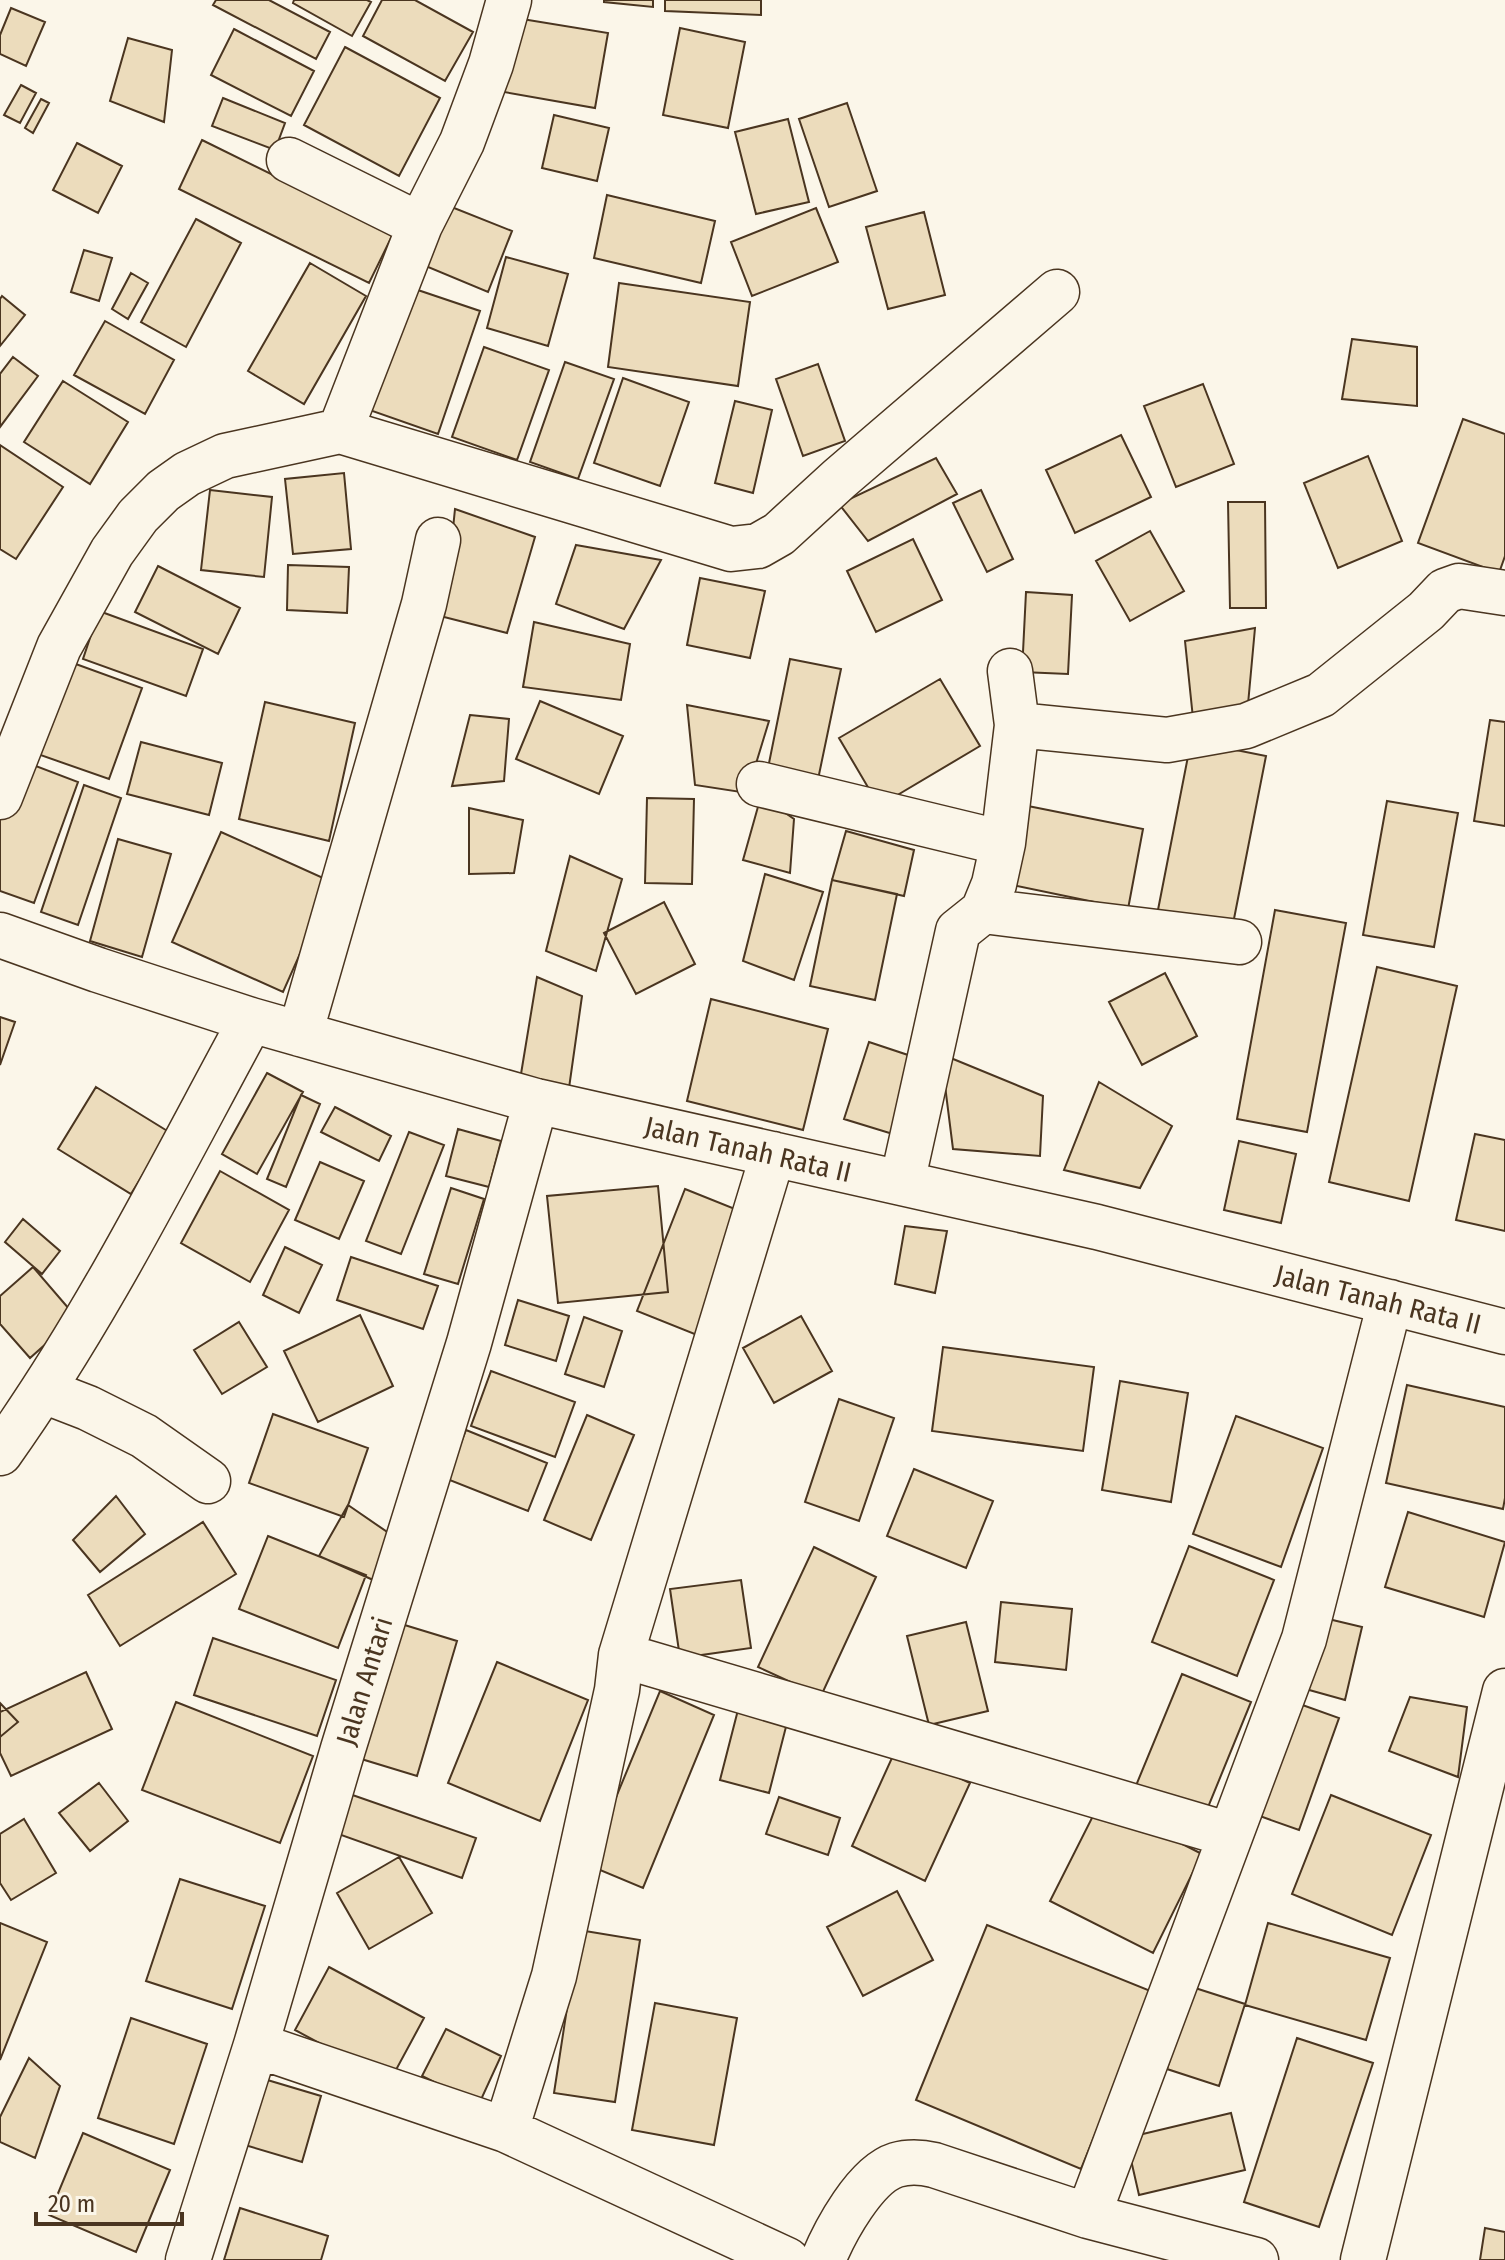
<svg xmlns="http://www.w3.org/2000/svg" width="1505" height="2260" font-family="'Fira Sans Condensed',sans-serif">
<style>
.building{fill:#ecdcbc;stroke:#4a3520;stroke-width:2}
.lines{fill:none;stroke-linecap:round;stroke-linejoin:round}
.minor-casing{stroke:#4a3520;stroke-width:47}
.minor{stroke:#fbf6e9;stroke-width:44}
.labels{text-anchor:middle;stroke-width:6;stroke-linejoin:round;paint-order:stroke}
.street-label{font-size:28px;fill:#4a3520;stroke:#fbf6e9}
</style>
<rect width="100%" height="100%" fill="#fbf6e9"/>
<!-- building -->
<path class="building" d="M 216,0 L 269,0 L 330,32 L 316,59 L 213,5 Z
M 294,0 L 367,0 L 371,2 L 352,36 L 293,3 Z
M 382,0 L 415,0 L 473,32 L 445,81 L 363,36 Z
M 604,0 L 653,0 L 653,7 L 604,2 Z
M 665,0 L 761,0 L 761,15 L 665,11 Z
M 11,8 L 45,22 L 26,66 L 0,54 L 0,35 Z
M 516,18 L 608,33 L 595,108 L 504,92 Z
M 680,28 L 745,42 L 728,128 L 663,115 Z
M 234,29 L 314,71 L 291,116 L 211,75 Z
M 128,38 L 172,50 L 164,122 L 110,101 Z
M 345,47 L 440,98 L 399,176 L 304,125 Z
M 21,85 L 36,93 L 20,123 L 4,115 Z
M 223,98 L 285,123 L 275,150 L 212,126 Z
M 41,99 L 49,103 L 33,133 L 25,128 Z
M 847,103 L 877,191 L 829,207 L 799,119 Z
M 554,115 L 609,128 L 597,181 L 542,168 Z
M 788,119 L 809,202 L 756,214 L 735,132 Z
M 202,140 L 393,234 L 369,283 L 179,189 Z
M 77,143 L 122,166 L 98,213 L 53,190 Z
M 607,195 L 715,221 L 701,283 L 594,258 Z
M 439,202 L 512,231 L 488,292 L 416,262 Z
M 816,208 L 838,262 L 752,296 L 731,242 Z
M 924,212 L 945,295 L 888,309 L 866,227 Z
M 196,219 L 241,243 L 186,347 L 141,322 Z
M 84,250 L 112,258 L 99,301 L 71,292 Z
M 506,257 L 568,274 L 548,346 L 487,328 Z
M 310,263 L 366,296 L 304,404 L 248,371 Z
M 131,273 L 148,283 L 128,319 L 112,309 Z
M 619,283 L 750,302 L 738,386 L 608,367 Z
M 400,284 L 480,311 L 438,434 L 358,406 Z
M 2,296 L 25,315 L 0,346 L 0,299 Z
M 105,321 L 174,360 L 145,414 L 74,375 Z
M 1352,339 L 1417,347 L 1417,406 L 1342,399 Z
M 484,347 L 549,370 L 517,460 L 452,437 Z
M 13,357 L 38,376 L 0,427 L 0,374 Z
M 565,362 L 614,379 L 578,479 L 530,462 Z
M 818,364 L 845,441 L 803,456 L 776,379 Z
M 623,378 L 689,402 L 660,486 L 594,463 Z
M 63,381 L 128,422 L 90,484 L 24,442 Z
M 1203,384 L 1234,464 L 1176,487 L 1144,406 Z
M 735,401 L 772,410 L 753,493 L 715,483 Z
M 1463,419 L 1505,434 L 1505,556 L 1499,573 L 1418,543 Z
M 1121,435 L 1151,497 L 1075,533 L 1046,470 Z
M 0,445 L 63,487 L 16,559 L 0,549 Z
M 1368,456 L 1402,541 L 1338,568 L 1304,483 Z
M 936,458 L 957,494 L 868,541 L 839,504 Z
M 344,473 L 351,549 L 293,554 L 285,479 Z
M 210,490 L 272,497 L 264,577 L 201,570 Z
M 981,490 L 1013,559 L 987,572 L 953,503 Z
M 1228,502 L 1265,502 L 1266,608 L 1230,608 Z
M 455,509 L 535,537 L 507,633 L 444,617 Z
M 1150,531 L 1184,591 L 1130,621 L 1096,561 Z
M 913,539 L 942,600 L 876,632 L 847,571 Z
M 576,545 L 661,560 L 624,629 L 556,604 Z
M 288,565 L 349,567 L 347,613 L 287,610 Z
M 158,566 L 240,608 L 218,654 L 135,612 Z
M 700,578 L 765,591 L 750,658 L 687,645 Z
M 1026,592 L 1072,595 L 1068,674 L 1022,672 Z
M 99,611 L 203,649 L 186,696 L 83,659 Z
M 534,622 L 630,644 L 621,700 L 523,687 Z
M 1255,628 L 1246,726 L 1194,728 L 1185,641 Z
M 62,659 L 142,688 L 109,779 L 29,751 Z
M 790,659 L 841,669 L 816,789 L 766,778 Z
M 940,679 L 980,746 L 879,806 L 839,738 Z
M 540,701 L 623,736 L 599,794 L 516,759 Z
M 265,702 L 355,723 L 329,841 L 239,819 Z
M 687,705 L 769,721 L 747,793 L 695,785 Z
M 470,715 L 509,719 L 504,781 L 452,786 Z
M 1490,720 L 1505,722 L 1505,826 L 1474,821 Z
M 1191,741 L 1266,756 L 1232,929 L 1157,915 Z
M 141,742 L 222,763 L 209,815 L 127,794 Z
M 20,760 L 78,782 L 34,903 L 0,891 L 0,814 Z
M 84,785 L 121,798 L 78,925 L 41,912 Z
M 761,796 L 794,819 L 790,873 L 743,860 Z
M 647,798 L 694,799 L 692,884 L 645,883 Z
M 1387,801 L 1458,813 L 1434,947 L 1363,935 Z
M 1018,804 L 1143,829 L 1128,909 L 1003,883 Z
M 469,808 L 523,820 L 514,873 L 469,874 Z
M 846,831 L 914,850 L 904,896 L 832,880 Z
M 221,832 L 332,882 L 283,992 L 172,942 Z
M 118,839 L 171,854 L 142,957 L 90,941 Z
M 570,856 L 622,879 L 596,971 L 546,951 Z
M 765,874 L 823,892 L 794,980 L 743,961 Z
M 832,880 L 897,894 L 875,1000 L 810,986 Z
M 664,902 L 695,964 L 636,994 L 604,933 Z
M 1275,910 L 1346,923 L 1307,1132 L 1237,1119 Z
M 1377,967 L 1457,986 L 1409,1201 L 1329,1182 Z
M 1165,973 L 1197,1036 L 1142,1065 L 1109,1002 Z
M 537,977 L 582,996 L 569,1088 L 520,1080 Z
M 711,999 L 828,1029 L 803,1130 L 687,1101 Z
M 0,1017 L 15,1022 L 0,1065 Z
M 869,1042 L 917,1058 L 896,1135 L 844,1119 Z
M 941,1054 L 1043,1096 L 1040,1156 L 953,1149 Z
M 267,1073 L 303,1092 L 257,1174 L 222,1154 Z
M 1099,1082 L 1172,1126 L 1140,1188 L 1064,1170 Z
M 96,1087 L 169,1132 L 131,1194 L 58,1149 Z
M 301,1095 L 320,1104 L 286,1187 L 267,1179 Z
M 335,1107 L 391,1136 L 379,1161 L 321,1132 Z
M 458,1129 L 501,1141 L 489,1187 L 446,1176 Z
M 409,1132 L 444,1145 L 401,1254 L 366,1241 Z
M 1475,1134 L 1505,1140 L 1505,1231 L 1456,1220 Z
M 1239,1141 L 1296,1154 L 1281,1223 L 1224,1210 Z
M 320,1162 L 364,1181 L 339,1239 L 295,1220 Z
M 220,1171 L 289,1210 L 250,1282 L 181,1243 Z
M 658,1186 L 668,1292 L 558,1303 L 547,1196 Z
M 451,1188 L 484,1199 L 458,1284 L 424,1274 Z
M 685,1189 L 745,1213 L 697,1335 L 637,1311 Z
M 23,1219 L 60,1251 L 42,1274 L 5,1242 Z
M 905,1226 L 947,1231 L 935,1293 L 895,1284 Z
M 285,1247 L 322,1265 L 299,1313 L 263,1295 Z
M 351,1257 L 438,1286 L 423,1329 L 337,1300 Z
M 33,1267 L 76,1317 L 30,1358 L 0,1324 L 0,1296 Z
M 518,1300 L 569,1316 L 556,1361 L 505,1345 Z
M 360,1315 L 393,1386 L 318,1422 L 284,1351 Z
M 801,1316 L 832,1371 L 774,1403 L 743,1348 Z
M 584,1317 L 622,1331 L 604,1387 L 565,1374 Z
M 239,1322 L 267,1367 L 222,1394 L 194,1350 Z
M 943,1347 L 1094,1367 L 1083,1451 L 932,1431 Z
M 491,1371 L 575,1402 L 555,1457 L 471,1426 Z
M 1120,1381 L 1188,1393 L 1171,1502 L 1102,1490 Z
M 1407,1385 L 1505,1407 L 1505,1498 L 1503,1509 L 1386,1483 Z
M 839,1399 L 894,1418 L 859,1521 L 805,1502 Z
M 273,1414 L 368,1448 L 344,1517 L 249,1483 Z
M 587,1415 L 634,1435 L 591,1540 L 544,1520 Z
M 1236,1416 L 1323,1448 L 1281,1567 L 1193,1534 Z
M 466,1430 L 547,1463 L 528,1511 L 447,1479 Z
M 914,1469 L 993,1501 L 966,1568 L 887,1536 Z
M 116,1496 L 145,1534 L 100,1572 L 73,1540 Z
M 348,1505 L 393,1536 L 380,1583 L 319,1556 Z
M 1408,1512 L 1505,1542 L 1484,1617 L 1385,1587 Z
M 203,1522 L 236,1574 L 120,1646 L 88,1595 Z
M 268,1536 L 366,1575 L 338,1648 L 239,1609 Z
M 1189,1546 L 1274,1580 L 1237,1676 L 1152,1642 Z
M 814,1547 L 876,1577 L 821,1696 L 758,1667 Z
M 741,1580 L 751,1648 L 680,1658 L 670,1589 Z
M 1001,1602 L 1072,1609 L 1066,1670 L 995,1662 Z
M 1320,1617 L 1362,1627 L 1345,1700 L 1302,1688 Z
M 966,1622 L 988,1711 L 929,1725 L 907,1636 Z
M 398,1623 L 457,1641 L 417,1776 L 358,1758 Z
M 213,1638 L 336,1680 L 317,1736 L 194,1695 Z
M 497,1662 L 588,1700 L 540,1821 L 448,1783 Z
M 86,1672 L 112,1729 L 11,1776 L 0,1753 L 0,1712 Z
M 1182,1674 L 1251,1702 L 1204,1817 L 1135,1788 Z
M 660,1691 L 714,1715 L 643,1888 L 588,1865 Z
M 1410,1697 L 1467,1707 L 1458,1777 L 1389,1751 Z
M 176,1702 L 313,1756 L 280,1843 L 142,1790 Z
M 1294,1702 L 1339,1718 L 1299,1830 L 1254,1814 Z
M 0,1703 L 18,1722 L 0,1737 Z
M 739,1706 L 788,1719 L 769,1793 L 720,1780 Z
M 896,1749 L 970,1783 L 925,1881 L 852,1846 Z
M 99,1783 L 128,1821 L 90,1851 L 59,1813 Z
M 341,1791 L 476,1838 L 462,1878 L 327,1830 Z
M 1331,1795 L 1431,1835 L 1392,1935 L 1292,1894 Z
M 779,1797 L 840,1818 L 828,1855 L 766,1834 Z
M 1100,1802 L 1202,1854 L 1153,1953 L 1050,1901 Z
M 24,1819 L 56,1873 L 11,1900 L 0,1883 L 0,1834 Z
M 399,1857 L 432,1913 L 369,1949 L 337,1893 Z
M 180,1879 L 265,1906 L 232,2009 L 146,1981 Z
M 897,1891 L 933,1960 L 863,1996 L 827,1927 Z
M 0,1923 L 47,1942 L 0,2060 Z
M 1268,1923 L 1390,1958 L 1366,2040 L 1245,2005 Z
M 987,1925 L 1153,1992 L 1081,2169 L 916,2100 Z
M 579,1930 L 640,1940 L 615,2102 L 554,2093 Z
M 329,1967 L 424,2018 L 390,2081 L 295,2030 Z
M 1192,1987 L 1245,2004 L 1219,2086 L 1167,2069 Z
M 655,2003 L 737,2018 L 714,2145 L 632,2130 Z
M 131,2018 L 207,2044 L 174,2144 L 98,2118 Z
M 446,2029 L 501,2056 L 479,2104 L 422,2076 Z
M 1297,2038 L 1373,2063 L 1319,2227 L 1244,2202 Z
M 29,2058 L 60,2086 L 35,2158 L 0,2142 L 0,2117 Z
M 264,2079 L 321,2096 L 302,2162 L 245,2145 Z
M 1231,2113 L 1245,2170 L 1139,2195 L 1126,2138 Z
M 83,2133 L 170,2170 L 136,2252 L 49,2215 Z
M 240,2208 L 328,2236 L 321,2260 L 224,2260 Z
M 1485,2228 L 1505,2232 L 1505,2260 L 1480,2260 Z"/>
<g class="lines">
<!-- minor casing -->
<g class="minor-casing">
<path id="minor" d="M 289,160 L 420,225
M 340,431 L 731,549 L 758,546 L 779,534 L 839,479 L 1057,292
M 1017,725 L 1167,740 L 1246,726 L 1321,695 L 1426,611 L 1445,591 L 1459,586 L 1505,593
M 759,784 L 1003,843
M 0,797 L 59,647 L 112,552 L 138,516 L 163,491 L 187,474 L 225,456 L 340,431 L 420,225 L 462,142 L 491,64 L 509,0
M 983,911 L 1239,942
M 0,935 L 98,970 L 251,1020 L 536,1101 L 1097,1227 L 1505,1332
M 300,1034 L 424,604 L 438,540
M 902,1183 L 958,931 L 983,911 L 994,884 L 1003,843 L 1017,725 L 1010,671
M 44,1391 L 88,1408 L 144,1436 L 208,1481
M 0,1453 C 97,1317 171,1167 251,1020
M 621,1655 L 773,1154
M 256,2045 L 506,2130 L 787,2260
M 506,2130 L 554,1976 L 617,1690 L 621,1655 L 1230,1835
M 1088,2216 L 1304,1639 L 1390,1302
M 188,2260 L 256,2045 L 343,1749 L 469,1343 L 536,1101
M 823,2260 C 835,2231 865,2175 896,2165 C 910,2161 921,2162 934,2165 L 1088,2216 L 1256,2260
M 1363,2260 L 1505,1691"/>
</g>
<!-- minor -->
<use href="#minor" class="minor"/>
</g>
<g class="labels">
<!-- street labels -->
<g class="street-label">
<text transform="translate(748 1149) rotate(13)" y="10">Jalan Tanah Rata II</text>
<text transform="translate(1378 1299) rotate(14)" y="10">Jalan Tanah Rata II</text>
<text transform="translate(364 1681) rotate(-73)" y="10">Jalan Antari</text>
</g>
</g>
<!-- scale -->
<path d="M36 2212v12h146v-12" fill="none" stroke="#4a3520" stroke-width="4"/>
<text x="48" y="2212" font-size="24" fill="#4a3520" stroke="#fbf6e9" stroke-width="6" paint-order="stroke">20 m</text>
</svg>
